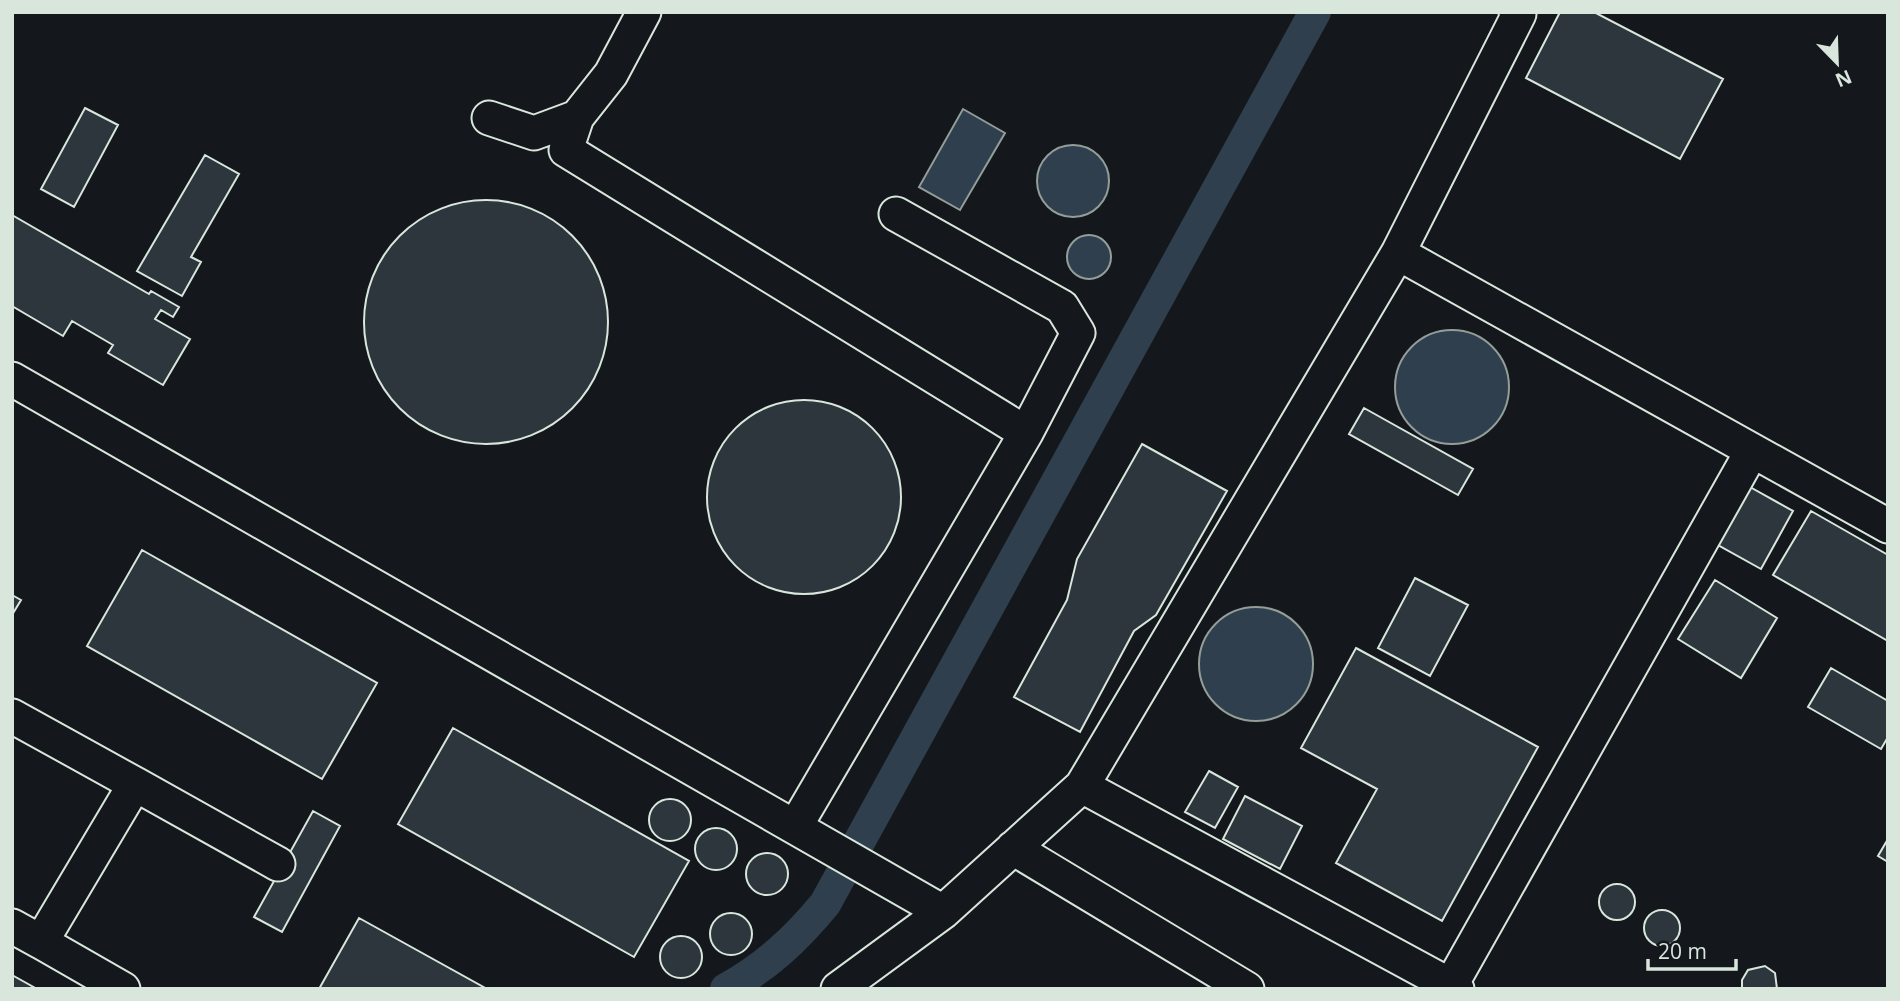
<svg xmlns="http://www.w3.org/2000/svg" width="1900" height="1001" font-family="'Open Sans',sans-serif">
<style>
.water{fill:#2f3f4d;stroke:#939e99;stroke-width:2}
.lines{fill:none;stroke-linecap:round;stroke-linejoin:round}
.canal{stroke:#2f3f4d;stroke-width:32}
.building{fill:#2c363c;stroke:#d8e6dc;stroke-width:2}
.minor-casing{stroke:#d8e6dc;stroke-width:37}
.minor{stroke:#14181c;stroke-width:33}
</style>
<rect width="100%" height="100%" fill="#14181c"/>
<!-- water -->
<path class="water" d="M 963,109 L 1005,133 L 960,210 L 919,187 Z
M1037 181a36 36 0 1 1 72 0a36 36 0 1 1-72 0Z
M1067 257a22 22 0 1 1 44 0a22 22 0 1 1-44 0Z
M1395 387a57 57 0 1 1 114 0a57 57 0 1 1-114 0Z
M1199 664a57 57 0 1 1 114 0a57 57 0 1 1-114 0Z"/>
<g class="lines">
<!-- canal -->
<path class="canal" d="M 726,989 C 767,966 795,940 825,904 L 1315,12"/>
</g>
<!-- building -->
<path class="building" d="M 1560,12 L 1594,12 L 1723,79 L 1680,159 L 1526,78 Z
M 85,108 L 118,125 L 74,207 L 41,189 Z
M 205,155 L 239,174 L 191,257 L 201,262 L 182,296 L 137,271 Z
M364 322a122 122 0 1 1 244 0a122 122 0 1 1-244 0Z
M 12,215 L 149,294 L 151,291 L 179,307 L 173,317 L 161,310 L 155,319 L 190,339 L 163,385 L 108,353 L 113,345 L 72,321 L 63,336 L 12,306 Z
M707 497a97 97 0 1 1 194 0a97 97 0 1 1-194 0Z
M 1364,408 L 1473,469 L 1458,495 L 1349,434 Z
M 1142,444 L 1227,491 L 1156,615 L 1134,631 L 1080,732 L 1014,697 L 1067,600 L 1077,559 Z
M 1750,487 L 1793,511 L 1761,569 L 1718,545 Z
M 1811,511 L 1888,555 L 1888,641 L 1773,575 Z
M 142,550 L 377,683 L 322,779 L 87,646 Z
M 1415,578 L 1468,605 L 1430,676 L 1378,648 Z
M 1715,580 L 1777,618 L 1741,678 L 1678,639 Z
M 12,595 L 21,600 L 12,615 Z
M 1356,648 L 1538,747 L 1442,921 L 1336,863 L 1377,789 L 1301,748 Z
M 1831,668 L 1888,701 L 1888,737 L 1881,749 L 1808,707 Z
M 453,728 L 689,861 L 634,957 L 398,824 Z
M 1209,771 L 1238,787 L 1215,828 L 1185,812 Z
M 1245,796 L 1302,826 L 1280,869 L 1223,839 Z
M649 820a21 21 0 1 1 42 0a21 21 0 1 1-42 0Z
M 313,811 L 340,826 L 282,932 L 254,917 Z
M695 849a21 21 0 1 1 42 0a21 21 0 1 1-42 0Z
M 1888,839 L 1888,862 L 1878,856 Z
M746 874a21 21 0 1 1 42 0a21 21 0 1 1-42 0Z
M1599 902a18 18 0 1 1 36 0a18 18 0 1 1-36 0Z
M1644 928a18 18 0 1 1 36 0a18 18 0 1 1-36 0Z
M710 934a21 21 0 1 1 42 0a21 21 0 1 1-42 0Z
M 359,918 L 487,989 L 319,989 Z
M660 957a21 21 0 1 1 42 0a21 21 0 1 1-42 0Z
M 1765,966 L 1775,973 L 1777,989 L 1742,989 L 1742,980 L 1748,970 Z
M 12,975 L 37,989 L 12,989 Z"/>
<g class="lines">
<!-- minor casing -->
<g class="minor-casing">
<path id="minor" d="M 577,117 L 566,150 L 1026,433 L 795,827
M 489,118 L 534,133 L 577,117 L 611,74 L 644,12
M 896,214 L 1062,307 L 1078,333 L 1026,433
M 1398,253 L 1888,526
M 12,379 L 943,912
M 12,716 L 135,784
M 1013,848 L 1247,989
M 12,926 L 41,942
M 1451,985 L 1752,451
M 123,989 L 41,942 L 135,784 L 278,864
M 838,989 L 943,912 L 1082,786
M 1457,989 L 1082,786 L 1398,253 L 1519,14 L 1516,12"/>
</g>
<!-- minor -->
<use href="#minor" class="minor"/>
</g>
<!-- border -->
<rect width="1900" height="1001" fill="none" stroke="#d8e6dc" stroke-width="28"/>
<!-- north arrow -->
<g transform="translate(1837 63) rotate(157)" stroke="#14181c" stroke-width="5" paint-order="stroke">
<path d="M0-5L12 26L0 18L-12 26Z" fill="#d8e6dc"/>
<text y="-10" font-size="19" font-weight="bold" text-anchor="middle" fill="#d8e6dc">N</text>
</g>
<!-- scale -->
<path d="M1648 959v10h88v-10" fill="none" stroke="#d8e6dc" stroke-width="3.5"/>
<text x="1658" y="959" font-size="21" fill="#d8e6dc" stroke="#14181c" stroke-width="5" paint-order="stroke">20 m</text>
</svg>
